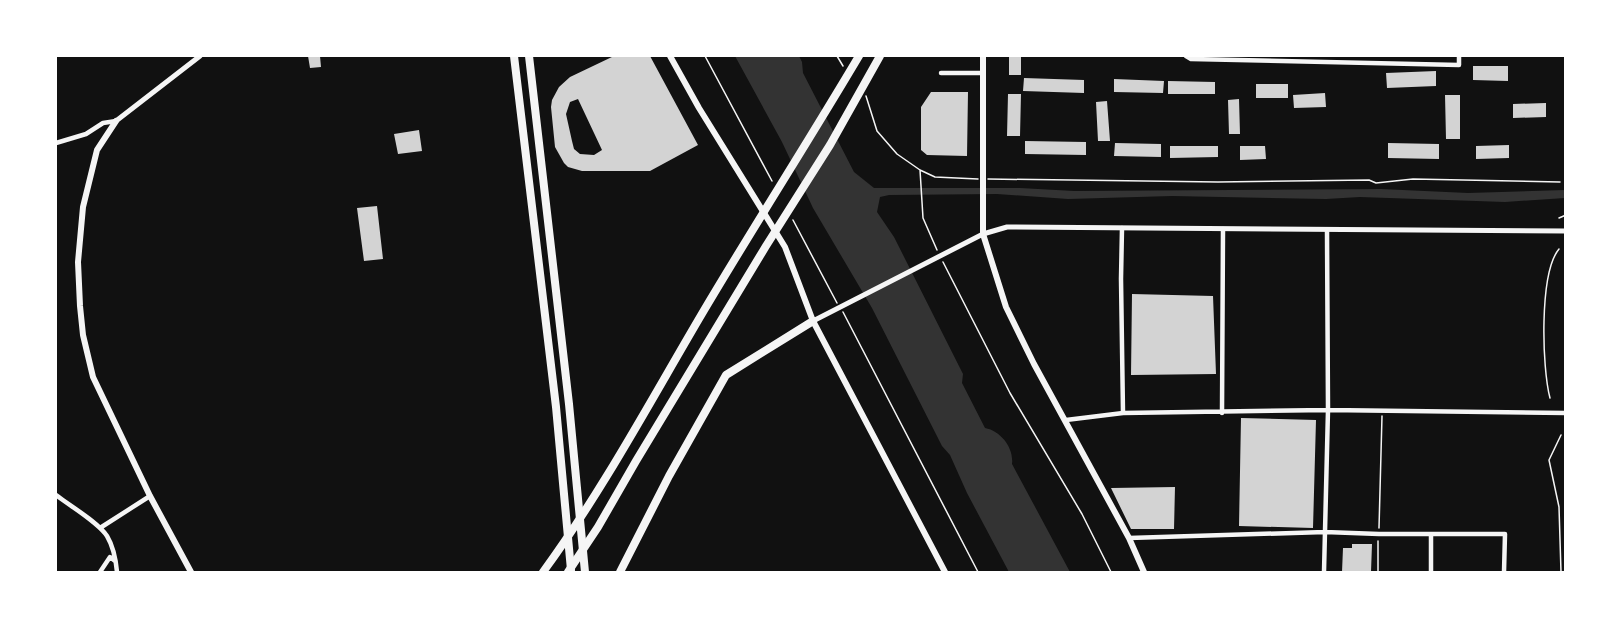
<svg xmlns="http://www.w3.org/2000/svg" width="1621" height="628" font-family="Cabin,sans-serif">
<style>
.water{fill:#333}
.building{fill:#d3d3d3;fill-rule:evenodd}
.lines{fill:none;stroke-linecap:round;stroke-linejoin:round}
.path{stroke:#f5f5f5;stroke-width:1.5}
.minor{stroke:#f5f5f5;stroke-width:4.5}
.tertiary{stroke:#f5f5f5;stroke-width:5}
.secondary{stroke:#f5f5f5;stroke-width:6}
.trunk{stroke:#f5f5f5;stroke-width:8}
.motorway{stroke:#f5f5f5;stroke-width:8}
</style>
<rect width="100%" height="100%" fill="#111"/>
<!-- water -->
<path class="water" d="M 735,56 L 799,56 L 802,62 L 803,73 L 854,172 L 874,188 L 1020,188 L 1074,191 L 1381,189 L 1468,193 L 1565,190 L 1565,198 L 1505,202 L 1360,197 L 1326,199 L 1172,196 L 1068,199 L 997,194 L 889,195 L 880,197 L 877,212 L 894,237 L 963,374 L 962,383 L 985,428 C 1001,431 1014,448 1012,464 L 1070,572 L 1009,572 L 967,493 L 950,455 L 942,446 L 872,308 L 813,208 L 782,142 Z"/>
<!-- building -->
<path class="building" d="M 308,56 L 320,56 L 321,67 L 310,68 Z
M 614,56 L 650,56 L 698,145 L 650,171 L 582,171 L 568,167 L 564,163 L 555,147 L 551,107 L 552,100 L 559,87 L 570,77 ZM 578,99 L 602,150 L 594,155 L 580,154 L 574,149 L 572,141 L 566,114 L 570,102 Z
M 1009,56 L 1021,56 L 1021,75 L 1009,75 Z
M 1473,66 L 1508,66 L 1508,81 L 1473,80 Z
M 1436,71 L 1436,86 L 1387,88 L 1386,73 Z
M 1024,78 L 1084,80 L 1084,93 L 1023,91 Z
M 1114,79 L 1164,81 L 1163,93 L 1114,92 Z
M 1168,81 L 1215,82 L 1215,94 L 1168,94 Z
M 1256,84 L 1288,84 L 1288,98 L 1256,98 Z
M 931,92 L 968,92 L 967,156 L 927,155 L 921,150 L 921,107 Z
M 1325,93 L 1326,107 L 1294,108 L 1293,95 Z
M 1008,94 L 1021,94 L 1020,136 L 1007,136 Z
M 1445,95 L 1460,95 L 1460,139 L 1446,139 Z
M 1239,99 L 1240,134 L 1229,134 L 1228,100 Z
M 1107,101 L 1110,141 L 1098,141 L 1096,102 Z
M 1546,103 L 1546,117 L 1513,118 L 1513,104 Z
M 419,130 L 422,151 L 398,154 L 394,134 Z
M 1025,141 L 1086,142 L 1086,155 L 1025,154 Z
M 1115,143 L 1161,144 L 1161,157 L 1114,156 Z
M 1388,143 L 1439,144 L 1439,159 L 1388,158 Z
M 1509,145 L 1509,158 L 1476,159 L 1476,146 Z
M 1170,146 L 1218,146 L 1218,157 L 1170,158 Z
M 1240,146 L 1265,146 L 1266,159 L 1240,160 Z
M 377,206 L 383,259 L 364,261 L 357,208 Z
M 1132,294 L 1213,296 L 1216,374 L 1131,375 Z
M 1241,418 L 1316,420 L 1313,528 L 1239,526 Z
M 1175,487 L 1174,529 L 1131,529 L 1111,488 Z
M 1352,544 L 1372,544 L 1371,572 L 1342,572 L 1343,548 L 1352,548 Z"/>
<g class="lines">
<!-- path -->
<path class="path" d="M 705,56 L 772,181
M 837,56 L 843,66
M 866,96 L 877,131 L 897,154 L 920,170 L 923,218 L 937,250
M 920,170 L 935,177 L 978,179
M 988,179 L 1218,182 L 1369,180 L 1376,183 L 1413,179 L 1560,182
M 1559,218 L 1566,215
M 793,220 L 837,303
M 943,262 L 1010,393 L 1082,514 L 1111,572
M 843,312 L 978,572
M 1550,398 C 1542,368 1539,273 1559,249
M 1379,528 L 1382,416
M 1378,572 L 1378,541
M 1561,572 L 1559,507 L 1549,460 L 1561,435"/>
<!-- minor -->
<path class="minor" d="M 1186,56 L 1191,59 L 1459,65 L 1459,56
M 941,73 L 983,73
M 56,143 L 86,134 L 103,123 L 116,121
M 1122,228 L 1121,279 L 1123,413
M 1222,413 L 1223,229
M 1066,420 L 1123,413 L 1328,410 L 1566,413
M 56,495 C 70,506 98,522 107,536 C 113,546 116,561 117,572
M 100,528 L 150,496
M 1129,538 L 1325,532 L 1379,534 L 1505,534 L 1504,572
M 100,572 L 110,557 L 115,561
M 1324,572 L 1328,410 L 1327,231
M 1431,572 L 1431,534"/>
<!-- tertiary -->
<path class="tertiary" d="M 116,121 L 200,56
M 813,321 L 983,234 L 1007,227 L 1566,231"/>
<!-- secondary -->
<path class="secondary" d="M 670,56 L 699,108 L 785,247 L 813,321 L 945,572
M 983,56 L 983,234 L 1006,307 L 1034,364 L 1129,538 L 1144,572
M 116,121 L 97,150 L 83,207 L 78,262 L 80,306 L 83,335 L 93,377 L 150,496 L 191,572"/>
<!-- trunk -->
<path class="trunk" d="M 514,56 L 556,407 L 571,570
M 529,56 L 569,404 L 585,572
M 620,572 L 669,476 L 726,375 L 813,321"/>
<!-- motorway -->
<path class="motorway" d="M 543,572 C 603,490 651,400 703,312 C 754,226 808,142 859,56
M 568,572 L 598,527 L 636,461 L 766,246 L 830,145 L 880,56"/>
</g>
<!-- border -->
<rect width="1621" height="628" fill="none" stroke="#ffffff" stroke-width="114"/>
</svg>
